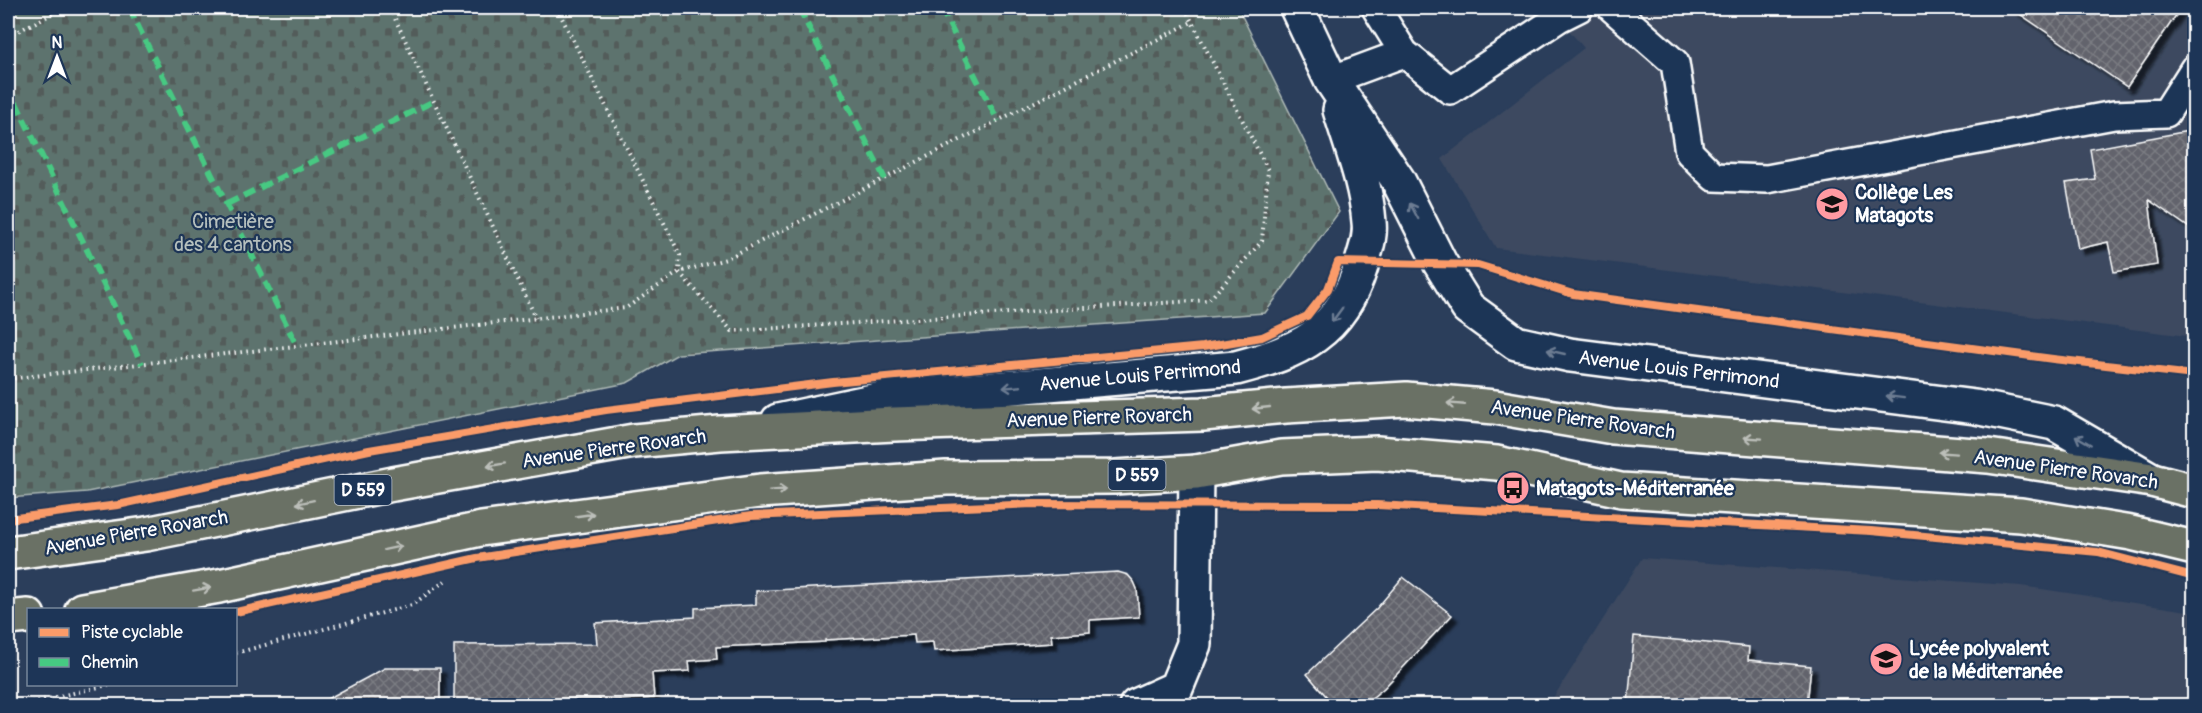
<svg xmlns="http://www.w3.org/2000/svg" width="2202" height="713" font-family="Pangolin,sans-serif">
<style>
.built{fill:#3c4960}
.cemetery{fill:url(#cemetery-stones);stroke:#aeb9b6;stroke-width:1.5}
.building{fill:url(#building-cross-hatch);stroke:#fff;stroke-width:1.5;filter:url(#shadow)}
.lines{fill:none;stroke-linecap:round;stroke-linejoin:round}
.service-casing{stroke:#fff;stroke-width:32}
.minor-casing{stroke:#fff;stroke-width:38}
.tertiary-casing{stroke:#fff;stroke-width:38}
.primary-casing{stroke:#fff;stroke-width:38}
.path{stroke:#fff;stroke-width:4;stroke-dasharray:1.5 4.5;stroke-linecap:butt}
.service{stroke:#1d3557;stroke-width:27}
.minor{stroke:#1d3557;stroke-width:33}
.tertiary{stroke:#1d3557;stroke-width:33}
.primary{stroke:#6b7165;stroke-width:33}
.quiet{stroke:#46c982;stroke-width:6;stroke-dasharray:12 6;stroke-linecap:butt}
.cycleway-casing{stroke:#1d3557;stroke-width:11}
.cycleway{stroke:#fa9b69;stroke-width:8}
.oneway{stroke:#6c7c92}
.oneway2{stroke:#bcbfba}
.labels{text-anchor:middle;stroke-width:4.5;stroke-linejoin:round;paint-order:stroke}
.shield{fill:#1d3557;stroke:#bbc2cd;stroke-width:1.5}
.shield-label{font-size:18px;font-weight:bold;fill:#fff}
.poi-label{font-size:20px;font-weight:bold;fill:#fff;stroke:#1d3557;text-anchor:start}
.park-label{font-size:20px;fill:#b6c0be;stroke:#1d3557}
.street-label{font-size:20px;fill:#fff;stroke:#1d3557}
</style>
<defs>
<pattern id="cemetery-stones" width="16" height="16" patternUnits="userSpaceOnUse" patternTransform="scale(1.5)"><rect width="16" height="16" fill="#5d736e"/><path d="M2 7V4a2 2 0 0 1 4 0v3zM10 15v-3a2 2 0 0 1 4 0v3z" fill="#535c5a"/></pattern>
<pattern id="building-cross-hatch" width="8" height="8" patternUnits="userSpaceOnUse" patternTransform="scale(1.5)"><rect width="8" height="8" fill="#62646c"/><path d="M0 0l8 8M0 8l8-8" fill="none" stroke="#7a7b82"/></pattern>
<filter id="shadow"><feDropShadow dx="5.5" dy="5.5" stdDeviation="1.5" flood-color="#0009"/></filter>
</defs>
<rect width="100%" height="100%" fill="#2b3e5b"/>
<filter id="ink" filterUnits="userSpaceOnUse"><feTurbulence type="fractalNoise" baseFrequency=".0167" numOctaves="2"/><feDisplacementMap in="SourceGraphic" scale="12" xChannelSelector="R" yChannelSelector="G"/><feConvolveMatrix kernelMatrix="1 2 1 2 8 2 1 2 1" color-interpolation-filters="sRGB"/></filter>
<g filter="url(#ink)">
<!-- built -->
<path class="built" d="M 1550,8 L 2194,8 L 2194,337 L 1496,248 L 1442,159 L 1584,48 Z
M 1642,558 L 2021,586 L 2194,612 L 2194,705 L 1548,706 Z"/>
<!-- cemetery -->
<path class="cemetery" d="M 8,8 L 1238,8 L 1339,212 L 1265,313 L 678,354 L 627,383 L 87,492 L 8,498 Z"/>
<!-- building -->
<path class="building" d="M 2011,8 L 2181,8 L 2127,87 Z
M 2194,130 L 2194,231 L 2149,200 L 2157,265 L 2114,272 L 2108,242 L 2078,249 L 2066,183 L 2095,179 L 2090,149 Z
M 1118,572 L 1128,575 L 1134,582 L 1137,589 L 1139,617 L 1090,620 L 1090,632 L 1051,635 L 1052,643 L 934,651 L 933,642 L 915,643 L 914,635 L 825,640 L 825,642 L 716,647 L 717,659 L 689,661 L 690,671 L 652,673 L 654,698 L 600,701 L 600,699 L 454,701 L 454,645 L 597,644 L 595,623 L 695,617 L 695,608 L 756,605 L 756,591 Z
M 1403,577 L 1452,615 L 1384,688 L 1363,705 L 1334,705 L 1307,674 L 1377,608 Z
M 1634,636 L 1749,647 L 1748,660 L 1811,666 L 1807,705 L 1628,705 Z
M 385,668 L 440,668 L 440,705 L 316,705 Z"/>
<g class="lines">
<!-- service casing -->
<g class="service-casing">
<path id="service" d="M 1612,8 L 1675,63 L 1689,152 L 1714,177 L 1767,179 L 2114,115 L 2166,113 L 2194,69
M 1404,53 L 1450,90 L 1559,18 L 1579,8
M 1331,80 L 1404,53 L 1376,8"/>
</g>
<!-- minor casing -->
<g class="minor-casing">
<path id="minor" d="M 1136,706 L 1176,688 L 1194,644 L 1196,472"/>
</g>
<!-- tertiary casing -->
<g class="tertiary-casing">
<path id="tertiary" d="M 1297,8 L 1331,80 L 1398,180 L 1440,263 L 1468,308 L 1516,343 L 1570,355 L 1975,407 L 2054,423 L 2152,480
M 778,421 L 887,398 L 1236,368 C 1299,352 1341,333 1361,266 C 1365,251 1371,238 1369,222 C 1366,184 1351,146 1340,110"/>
</g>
<!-- primary casing -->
<g class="primary-casing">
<path id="primary" d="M 8,553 L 146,534 L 393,484 L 634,441 L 720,433 L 894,424 L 1203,414 L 1286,406 L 1406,399 L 1495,407 L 1613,427 L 1988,456 L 2152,480 L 2194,491
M 82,610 L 219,586 L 481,529 L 760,491 L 946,478 L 1115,477 L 1196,472 L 1281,457 L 1377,453 L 1497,463 L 1621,490 L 2021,515 L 2131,533 L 2194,548
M 8,618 L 28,616"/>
</g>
<!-- path -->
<path class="path" d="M 390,8 L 536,318
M 1185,8 L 1268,170 L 1262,241 L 1209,300 L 732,331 L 679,272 L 726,259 L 1192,22
M 8,36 L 64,8
M 8,379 L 626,308 L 679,272 L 680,255 L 557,8
M 236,653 L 412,605 L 445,581
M 8,705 L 22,705 L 112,684"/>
<!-- service -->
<use href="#service" class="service"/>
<!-- minor -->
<use href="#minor" class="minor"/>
<!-- tertiary -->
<use href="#tertiary" class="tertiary"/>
<!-- primary -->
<use href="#primary" class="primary"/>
<!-- quiet -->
<path class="quiet" d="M 129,8 L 297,346
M 799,8 L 885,179
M 941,8 L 998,121
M 8,86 L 142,364
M 227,204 L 434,101"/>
<!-- cycleway casing -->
<g class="cycleway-casing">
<path id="cycleway" d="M 8,519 L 118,505 L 369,450 L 606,410 L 833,382 L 1203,347 L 1262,337 L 1307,316 L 1328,289 L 1338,262 L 1478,265 L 1573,294 L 2053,359 L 2194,375
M 236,612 L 477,558 L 751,516 L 1034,504 L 1377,505 L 1871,531 L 2098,552 L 2194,577"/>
</g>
<!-- cycleway -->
<use href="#cycleway" class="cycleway"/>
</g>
<!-- one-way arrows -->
<defs><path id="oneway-shaft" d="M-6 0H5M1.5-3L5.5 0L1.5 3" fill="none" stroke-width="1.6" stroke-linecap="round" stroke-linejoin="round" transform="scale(1.5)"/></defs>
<g class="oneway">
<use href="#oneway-shaft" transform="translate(1414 211) rotate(-118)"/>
<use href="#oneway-shaft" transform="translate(1337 315) rotate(126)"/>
<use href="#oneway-shaft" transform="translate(1556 352) rotate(-167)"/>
<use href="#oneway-shaft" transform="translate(1012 387) rotate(175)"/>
<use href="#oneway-shaft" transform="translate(1895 397) rotate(-173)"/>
<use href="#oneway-shaft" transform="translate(2083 440) rotate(-150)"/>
</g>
<g class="oneway2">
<use href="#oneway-shaft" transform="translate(1456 404) rotate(-175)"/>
<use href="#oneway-shaft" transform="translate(1261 408) rotate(174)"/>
<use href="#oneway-shaft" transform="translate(1753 438) rotate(-176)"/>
<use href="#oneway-shaft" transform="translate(1948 453) rotate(-176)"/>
<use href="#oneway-shaft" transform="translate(496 465) rotate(170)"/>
<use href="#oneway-shaft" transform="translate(778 490) rotate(-4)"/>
<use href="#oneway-shaft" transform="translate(305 502) rotate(168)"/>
<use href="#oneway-shaft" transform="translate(585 515) rotate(-8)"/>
<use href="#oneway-shaft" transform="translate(393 548) rotate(-12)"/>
<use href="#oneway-shaft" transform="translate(202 589) rotate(-10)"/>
</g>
</g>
<!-- icons -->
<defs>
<g id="school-disc" transform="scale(1.725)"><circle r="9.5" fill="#ff9aa2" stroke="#1d3557"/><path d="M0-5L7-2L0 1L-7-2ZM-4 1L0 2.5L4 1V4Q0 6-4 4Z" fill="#111"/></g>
<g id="bus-disc" transform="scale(1.725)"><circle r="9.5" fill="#ff9aa2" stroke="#1d3557"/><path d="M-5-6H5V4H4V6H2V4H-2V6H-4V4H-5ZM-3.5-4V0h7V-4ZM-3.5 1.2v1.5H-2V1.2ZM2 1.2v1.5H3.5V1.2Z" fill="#111"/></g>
</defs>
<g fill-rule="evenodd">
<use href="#school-disc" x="1832" y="204"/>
<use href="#bus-disc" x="1513" y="488"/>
<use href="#school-disc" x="1886" y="659"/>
</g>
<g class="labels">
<!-- shield labels -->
<g class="shield">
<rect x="1108.5" y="460" width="57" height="30" rx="4.5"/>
<rect x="334.5" y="475" width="57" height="30" rx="4.5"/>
</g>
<g class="shield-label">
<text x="1137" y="481">D 559</text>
<text x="363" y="496">D 559</text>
</g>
<!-- poi labels -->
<g class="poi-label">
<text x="1855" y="199">Collège Les<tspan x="1855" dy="23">Matagots</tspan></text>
<text x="1536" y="495">Matagots-Méditerranée</text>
<text x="1909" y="655">Lycée polyvalent<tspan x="1909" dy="23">de la Méditerranée</tspan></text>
</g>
<!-- park labels -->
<g class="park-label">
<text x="233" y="228">Cimetière<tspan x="233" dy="23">des 4 cantons</tspan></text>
</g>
<!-- street labels -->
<g class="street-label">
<text transform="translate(1679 369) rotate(7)" y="7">Avenue Louis Perrimond</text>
<text transform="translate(1140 375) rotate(-5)" y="7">Avenue Louis Perrimond</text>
<text transform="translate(1099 417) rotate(-2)" y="7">Avenue Pierre Rovarch</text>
<text transform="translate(1583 419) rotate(8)" y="7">Avenue Pierre Rovarch</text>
<text transform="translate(614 448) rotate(-8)" y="7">Avenue Pierre Rovarch</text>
<text transform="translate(2066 469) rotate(8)" y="7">Avenue Pierre Rovarch</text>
<text transform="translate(136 532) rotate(-10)" y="7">Avenue Pierre Rovarch</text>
</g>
</g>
<!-- margin -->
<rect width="2202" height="713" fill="none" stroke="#1d3557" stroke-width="30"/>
<rect x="15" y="15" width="2172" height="683" fill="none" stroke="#fff" stroke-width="2" filter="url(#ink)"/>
<!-- legend -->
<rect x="27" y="608" width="210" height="78" fill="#1d3557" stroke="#77869a" stroke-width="1.5"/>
<rect x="39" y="628" width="30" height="9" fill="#fa9b69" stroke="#77869a" stroke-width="1.5"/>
<text x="81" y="638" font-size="18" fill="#ffffff">Piste cyclable</text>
<rect x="39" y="658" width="30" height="9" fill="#46c982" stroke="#77869a" stroke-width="1.5"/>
<text x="81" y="668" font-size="18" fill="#ffffff">Chemin</text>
<!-- north arrow -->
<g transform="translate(57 57)" stroke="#1d3557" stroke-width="4.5" paint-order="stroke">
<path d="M0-4.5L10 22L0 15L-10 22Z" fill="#ffffff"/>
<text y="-9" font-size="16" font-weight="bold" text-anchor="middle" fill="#ffffff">N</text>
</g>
</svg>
